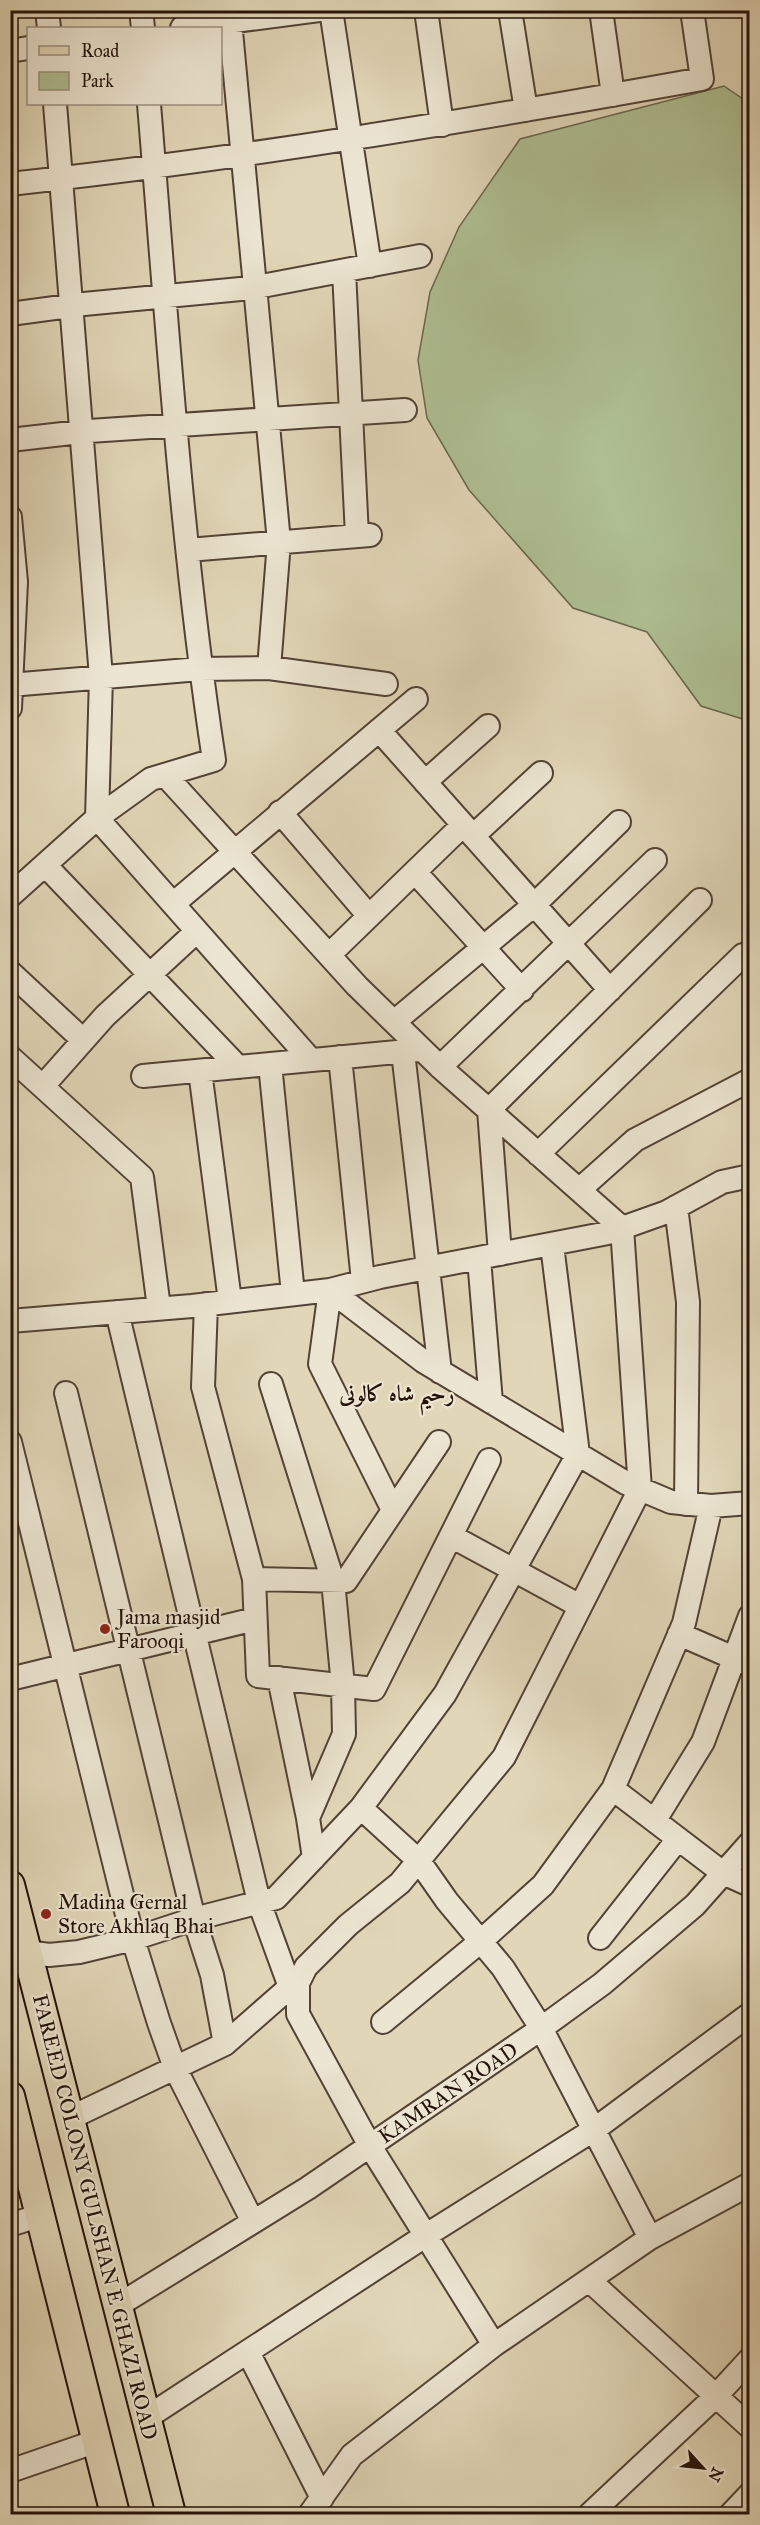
<svg xmlns="http://www.w3.org/2000/svg" width="760" height="2525" font-family="'IM FELL Great Primer',Amiri,serif">
<style>
.green{fill:#aebf93;stroke:#68684e;stroke-width:1.5}
.lines{fill:none;stroke-linecap:round;stroke-linejoin:round}
.minor-casing{stroke:#524236;stroke-width:26}
.major-casing{stroke:#23110a;stroke-width:32}
.minor{stroke:#ece5d1;stroke-width:22}
.major{stroke:#e1d7b8;stroke-width:28}
.poi-dot{fill:#8f2418;stroke:#ece5d1;stroke-width:2}
.labels{text-anchor:middle;stroke-width:4.5;stroke-linejoin:round;paint-order:stroke}
.poi-label{font-size:21px;fill:#23110a;stroke:#ece5d1;text-anchor:start}
.street-label{font-size:21px;fill:#23110a;stroke:#ece5d1}
.neighbourhood-label{font-size:22px;font-weight:bold;fill:#23110a;stroke:#ece5d1}
</style>
<rect width="100%" height="100%" fill="#e1d7b8"/>
<filter id="stains"><feTurbulence type="fractalNoise" baseFrequency=".00333" numOctaves="4"/><feColorMatrix values="0 0 0 0 .2 0 0 0 0 .09 0 0 0 0 .02 0 0 0 .5 -.17"/></filter>
<radialGradient id="worn" r=".72"><stop offset=".6" stop-color="#630" stop-opacity="0"/><stop offset="1" stop-color="#630" stop-opacity=".3"/></radialGradient>
<!-- green -->
<path class="green" d="M 724,86 L 750,104 L 749,721 L 701,706 L 647,632 L 573,608 L 469,490 L 427,418 L 418,360 L 430,292 L 459,227 L 520,139 Z"/>
<g class="lines">
<!-- minor casing -->
<g class="minor-casing">
<path id="minor" d="M 47,10 L 49,28
M 141,10 L 143,28
M 229,10 L 279,542 L 269,668
M 331,10 L 370,266
M 426,10 L 442,125
M 510,10 L 526,110
M 601,10 L 613,95
M 182,28 L 319,10
M 10,51 L 28,48
M 55,104 L 101,677 L 97,818 L 311,1060
M 10,184 C 242,159 473,120 702,79 L 692,10
M 344,271 L 357,536
M 10,314 L 84,304 L 251,288 L 420,256
M 10,440 L 89,431 L 405,410
M 10,517 L 16,582 L 10,708
M 188,550 L 370,535
M 10,685 L 200,669 L 269,668 L 386,684
M 379,730 L 610,990
M 165,775 L 357,986 L 440,1067 L 622,1228 L 640,1489 L 504,1757 L 400,1883 L 348,1925 L 306,1967 L 298,1983 L 298,2014 L 370,2146 L 494,2345
M 425,782 L 488,726
M 280,812 L 369,916
M 473,836 L 541,773
M 45,865 L 238,1067
M 415,872 L 522,990
M 10,896 L 97,818 L 151,779 L 214,760 C 181,543 167,322 149,104
M 173,904 L 416,699
M 329,955 L 463,825
M 10,972 L 83,1040
M 394,1022 L 534,905 L 619,822
M 403,1052 L 440,1372
M 10,1057 L 142,1177 L 159,1308
M 340,1057 L 363,1281
M 270,1064 L 293,1294
M 440,1067 L 655,860
M 200,1071 L 230,1301
M 143,1076 L 418,1050
M 43,1086 L 105,1016 L 197,931
M 538,1154 L 743,955
M 579,1190 L 635,1140 L 750,1080
M 676,1207 L 688,1302 L 686,1504
M 500,1254 L 489,1110 L 700,900
M 479,1259 L 491,1402
M 330,1290 L 423,1361 L 626,1483 L 671,1502 L 711,1506 L 750,1503
M 330,1290 L 320,1364 L 393,1510
M 206,1304 L 203,1387 L 254,1579 L 258,1676 L 374,1689 L 489,1460
M 117,1312 L 259,1902 L 290,1987 L 297,1992
M 10,1321 L 192,1306 L 330,1290 L 380,1277 L 608,1233 L 667,1212 L 722,1182 L 750,1176
M 271,1384 L 333,1581 L 343,1686 L 344,1734 L 308,1818 L 314,1858
M 66,1393 L 194,1919 L 212,1975 L 225,2044
M 10,1442 L 133,1939 L 159,2023 L 175,2068 L 253,2222
M 451,1536 L 580,1606
M 254,1579 L 346,1581 L 439,1442
M 679,1634 L 750,1665
M 279,1678 L 308,1818
M 10,1679 L 255,1619
M 613,1789 L 723,1873 L 750,1885
M 361,1808 L 419,1861 L 447,1901 L 503,1968 L 541,2028 L 650,2238
M 655,1820 L 703,1742 L 750,1616
M 600,1938 L 678,1839
M 10,1956 L 27,1952 L 49,1955 L 79,1952 L 133,1939 L 194,1919 L 276,1898 L 361,1808 L 445,1694 L 578,1454 L 552,1245
M 383,2022 L 481,1941 L 543,1885 L 613,1789 L 684,1623 L 711,1506
M 70,2118 L 225,2044 L 290,1987
M 10,2225 L 41,2215
M 590,2281 L 750,2427
M 117,2306 L 308,2188 L 532,2035 L 602,1984 L 695,1905 L 750,1843
M 248,2352 L 322,2498
M 146,2418 L 425,2236 L 595,2129 L 750,2014
M 10,2471 L 97,2441
M 310,2514 L 352,2455 L 494,2345 L 650,2238 L 750,2184
M 590,2514 L 716,2396 L 750,2359
M 731,2514 L 750,2494"/>
</g>
<!-- major casing -->
<g class="major-casing">
<path id="major" d="M 10,1885 L 171,2514
M 10,2096 L 115,2514"/>
</g>
<!-- minor -->
<use href="#minor" class="minor"/>
<!-- major -->
<use href="#major" class="major"/>
</g>
<!-- markers -->
<g class="poi-dot">
<circle cx="105" cy="1629" r="6"/>
<circle cx="46" cy="1914" r="6"/>
</g>
<g class="labels">
<!-- poi labels -->
<g class="poi-label">
<text x="117" y="1624">Jama masjid<tspan x="117" dy="24">Farooqi</tspan></text>
<text x="58" y="1909">Madina Gernal<tspan x="58" dy="24">Store Akhlaq Bhai</tspan></text>
</g>
<!-- street labels -->
<g class="street-label">
<text transform="translate(448 2093) rotate(-34)" y="7">KAMRAN ROAD</text>
<text transform="translate(95 2217) rotate(76)" y="7">FAREED COLONY GULSHAN E GHAZI ROAD</text>
</g>
<!-- neighbourhood labels -->
<g class="neighbourhood-label">
<text x="397" y="1401">رحیم شاہ کالونی</text>
</g>
</g>
<!-- margin -->
<rect width="760" height="2525" fill="none" stroke="#e1d7b8" stroke-width="36"/>
<rect x="12" y="12" width="736" height="2501" fill="none" stroke="#23110a" stroke-width="3"/>
<rect x="18" y="18" width="724" height="2489" fill="none" stroke="#23110a" stroke-width="1.5"/>
<!-- legend -->
<rect x="27" y="27" width="195" height="78" fill="#ece5d1" stroke="#9c9081" stroke-width="1.5"/>
<rect x="39" y="46" width="30" height="9" fill="#e1d7b8" stroke="#9c9081" stroke-width="1.5"/>
<text x="81" y="57" font-size="18" fill="#23110a">Road</text>
<rect x="39" y="72" width="30" height="18" fill="#aebf93" stroke="#9c9081" stroke-width="1.5"/>
<text x="81" y="87" font-size="18" fill="#23110a">Park</text>
<!-- north arrow -->
<g transform="translate(703 2468) rotate(117)" stroke="#ece5d1" stroke-width="4.5" paint-order="stroke">
<path d="M0-4.5L10 22L0 15L-10 22Z" fill="#23110a"/>
<text y="-9" font-size="16" font-weight="bold" text-anchor="middle" fill="#23110a">N</text>
</g>
<rect width="100%" height="100%" filter="url(#stains)"/>
<rect width="100%" height="100%" fill="url(#worn)"/>
</svg>
